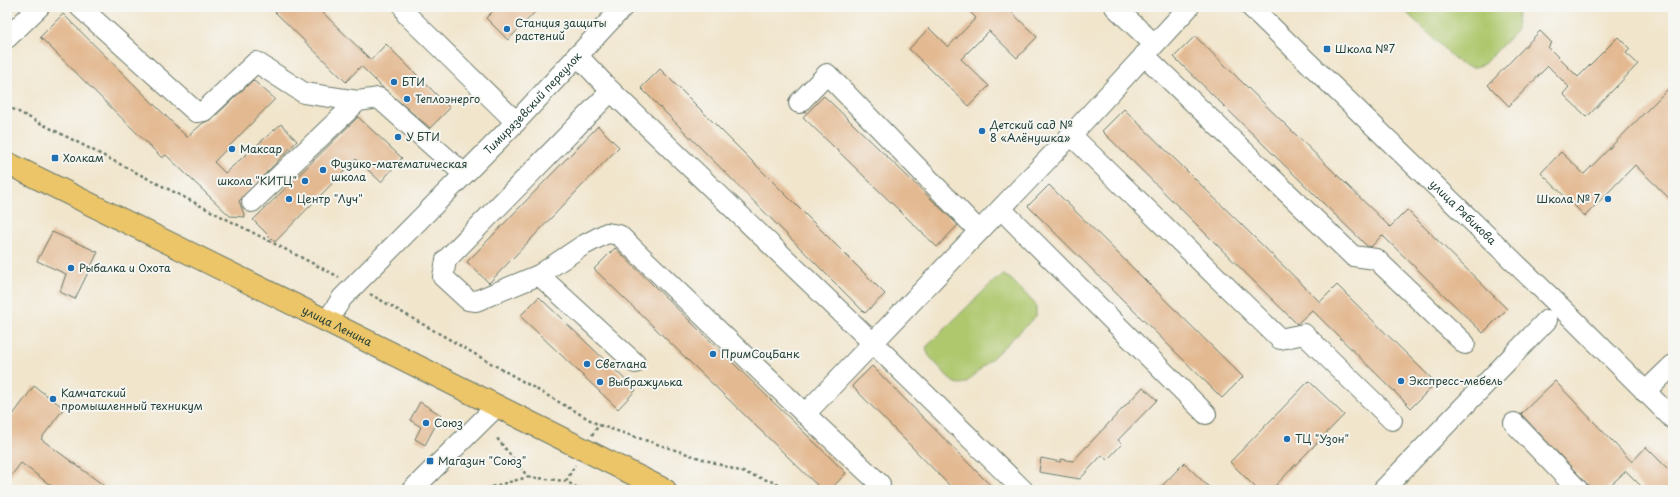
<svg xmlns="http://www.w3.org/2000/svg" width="1680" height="497" font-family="'Playpen Sans',sans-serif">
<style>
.green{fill:#afc86e;stroke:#678251}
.building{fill:#e3b992}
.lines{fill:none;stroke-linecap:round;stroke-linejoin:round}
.minor-casing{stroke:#687869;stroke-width:22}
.major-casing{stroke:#687869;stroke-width:24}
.path{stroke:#687869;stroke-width:2.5;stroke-dasharray:3 3;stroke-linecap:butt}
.minor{stroke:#fff;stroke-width:20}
.major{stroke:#edc569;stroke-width:22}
.poi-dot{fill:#1f6fb2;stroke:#f6f6f2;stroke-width:1.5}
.labels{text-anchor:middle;stroke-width:4;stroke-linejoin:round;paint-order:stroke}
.poi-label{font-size:11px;fill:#1f3d34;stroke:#f6f6f2;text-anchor:start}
.street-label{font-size:11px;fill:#1f3d34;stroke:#f6f6f2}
</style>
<rect width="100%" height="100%" fill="#f6f6f2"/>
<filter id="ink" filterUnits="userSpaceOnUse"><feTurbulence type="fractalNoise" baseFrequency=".025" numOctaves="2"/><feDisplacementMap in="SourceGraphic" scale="8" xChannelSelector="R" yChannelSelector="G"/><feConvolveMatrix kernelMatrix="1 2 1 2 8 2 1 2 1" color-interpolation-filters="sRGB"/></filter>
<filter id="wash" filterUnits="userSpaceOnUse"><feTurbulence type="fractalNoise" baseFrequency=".012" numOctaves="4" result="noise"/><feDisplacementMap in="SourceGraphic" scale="16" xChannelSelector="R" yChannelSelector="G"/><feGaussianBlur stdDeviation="0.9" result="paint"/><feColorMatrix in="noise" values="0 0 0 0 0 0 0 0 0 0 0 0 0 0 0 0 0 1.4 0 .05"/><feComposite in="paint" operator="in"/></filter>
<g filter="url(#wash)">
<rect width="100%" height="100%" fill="#f1e5cc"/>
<!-- green -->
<path class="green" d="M 1401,7 L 1516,7 L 1518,11 L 1517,30 L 1485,63 C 1475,69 1469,68 1459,63 Z
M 1003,275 L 1011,279 L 1036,305 L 1036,316 L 967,382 C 962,385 958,384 953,382 L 929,356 L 926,349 L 927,346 L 994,281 Z"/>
<g id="blocks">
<!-- building -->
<path class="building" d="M 270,7 L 317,7 L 371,60 L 386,44 L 450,108 L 430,128 L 382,87 L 361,66 L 346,82 Z
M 497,7 L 540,7 L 508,40 L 486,18 Z
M 965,7 L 1006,7 L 1037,37 L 1017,58 L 989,31 L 961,59 L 989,86 L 969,106 L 909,49 L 929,28 L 948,47 L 976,18 Z
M 63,14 L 187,137 L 203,123 L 212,119 L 253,80 L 275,99 L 214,162 L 225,173 L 281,124 L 297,141 L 239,201 L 245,217 L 230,216 L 166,155 L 162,158 L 40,37 Z
M 1540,31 L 1552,43 L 1548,47 L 1578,77 L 1618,37 L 1630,49 L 1626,53 L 1638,64 L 1587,117 L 1563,94 L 1569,87 L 1548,66 L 1509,106 L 1488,85 Z
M 1195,36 L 1390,227 L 1407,210 L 1507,309 L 1483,333 L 1382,235 L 1371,247 L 1367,246 L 1174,57 Z
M 660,69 L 885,294 L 865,313 L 641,88 Z
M 1673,84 L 1673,202 L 1635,165 L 1585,216 L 1541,173 L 1561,152 L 1584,174 Z
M 824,96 L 958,225 L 937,247 L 803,117 Z
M 1124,109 L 1320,302 L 1337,285 L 1436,383 L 1411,408 L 1312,310 L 1297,324 L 1102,131 Z
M 358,117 L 402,158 L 381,182 L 356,159 L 275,242 L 253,220 Z
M 598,126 L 619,147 L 489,283 L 467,262 Z
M 1049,185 L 1243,377 L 1222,398 L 1028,206 Z
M 52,232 L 98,252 L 75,299 L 60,292 L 66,274 L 37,261 Z
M 615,248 L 846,473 L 830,490 L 822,490 L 594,269 Z
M 539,297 L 636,390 L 618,409 L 520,316 Z
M 872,366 L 995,490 L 954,490 L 852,386 Z
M 1309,381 L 1344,415 L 1271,490 L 1258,490 L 1230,462 Z
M 1555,381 L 1632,462 L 1646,447 L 1673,474 L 1673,490 L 1645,490 L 1626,471 L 1605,490 L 1593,490 L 1521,414 Z
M 34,386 L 64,408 L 41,439 L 110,490 L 57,490 L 21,463 L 7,481 L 7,423 Z
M 1143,387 L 1157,400 L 1118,440 L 1122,444 L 1107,460 L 1102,455 L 1080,479 L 1039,472 L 1041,458 L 1061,462 L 1061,459 L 1073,461 Z
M 420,402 L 441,415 L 425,445 L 415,439 L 421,427 L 410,420 Z
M 1184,463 L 1212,490 L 1158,490 Z"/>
</g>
</g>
<g filter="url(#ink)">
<use href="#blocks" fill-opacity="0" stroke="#687869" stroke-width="1"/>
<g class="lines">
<!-- minor casing -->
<g class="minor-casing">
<g id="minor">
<path d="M 80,7 L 196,112 L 204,111 L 256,62 L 304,93 L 358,101"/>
<path d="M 404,7 L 407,15 L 516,122"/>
<path d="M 1115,7 L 1154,44"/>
<path id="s1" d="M 1251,7 L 1573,319 L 1673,419"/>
<path d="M 7,38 L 39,7"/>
<path d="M 577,55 L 611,91 L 872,342 L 1023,490"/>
<path d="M 1144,55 L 1353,256 L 1376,259 L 1465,344"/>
<path d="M 611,91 L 446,260 L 443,277 L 468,300 L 476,301 L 539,275 L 582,246 L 607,233 L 619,235 L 805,414 L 1071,135 L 1189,7"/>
<path d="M 799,103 L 827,74 L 979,231"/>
<path d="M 1071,135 L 1280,339 L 1304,334 L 1392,420"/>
<path d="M 252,202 L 358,101 L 379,98 L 464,174"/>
<path d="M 1001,209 L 1206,414"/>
<path d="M 539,275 L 635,363"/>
<path id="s2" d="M 327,321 L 342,298 L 516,122 L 623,7"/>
<path d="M 1645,392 L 1673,365"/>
<path d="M 805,414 L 880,484"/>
<path d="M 1514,423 L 1578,490"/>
<path d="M 412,490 L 497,406"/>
<path d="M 1383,490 L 1547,320"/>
</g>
</g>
<!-- major casing -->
<g class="major-casing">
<g id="major">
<path id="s3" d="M 7,163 L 327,321 L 665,490"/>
</g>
</g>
<!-- path -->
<path class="path" d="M 7,106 L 339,277
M 370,294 L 599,425 L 779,484 L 786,490
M 592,435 L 599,425
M 528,477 L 566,481 L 581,490
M 566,481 L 575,465
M 480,490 L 528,477 L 496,437"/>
<!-- minor -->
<use href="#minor" class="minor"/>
<!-- major -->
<use href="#major" class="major"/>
</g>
</g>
<!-- markers -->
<g class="poi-dot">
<circle cx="507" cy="29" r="4"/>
<rect x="1323" y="45" width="8" height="8" rx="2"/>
<circle cx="394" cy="82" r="4"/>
<circle cx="407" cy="99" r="4"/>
<circle cx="982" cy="131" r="4"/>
<circle cx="398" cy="137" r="4"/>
<circle cx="232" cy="149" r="4"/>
<rect x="51" y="154" width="8" height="8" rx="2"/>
<circle cx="323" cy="170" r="4"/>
<circle cx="305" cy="181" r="4"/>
<circle cx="289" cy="199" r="4"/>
<circle cx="1608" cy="199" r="4"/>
<circle cx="71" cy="268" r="4"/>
<circle cx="713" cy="354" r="4"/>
<circle cx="587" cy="364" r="4"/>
<circle cx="1401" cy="381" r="4"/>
<circle cx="600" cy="382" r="4"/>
<circle cx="53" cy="399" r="4"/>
<circle cx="426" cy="423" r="4"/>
<circle cx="1287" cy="439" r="4"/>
<rect x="426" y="457" width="8" height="8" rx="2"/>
</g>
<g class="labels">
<!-- poi labels -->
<g class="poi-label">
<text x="515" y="27">Станция защиты<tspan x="515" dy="13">растений</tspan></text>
<text x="1335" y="53">Школа №7</text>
<text x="402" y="86">БТИ</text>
<text x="415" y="103">Теплоэнерго</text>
<text x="990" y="129">Детский сад №<tspan x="990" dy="13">8 «Алёнушка»</tspan></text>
<text x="406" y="141">У БТИ</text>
<text x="240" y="153">Максар</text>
<text x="63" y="162">Холкам</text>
<text x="331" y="168">Физико-математическая<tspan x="331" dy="13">школа</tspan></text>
<text x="297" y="185" text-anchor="end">школа "КИТЦ"</text>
<text x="297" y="203">Центр "Луч"</text>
<text x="1600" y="203" text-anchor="end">Школа № 7</text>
<text x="79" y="272">Рыбалка и Охота</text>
<text x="721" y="358">ПримСоцБанк</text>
<text x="595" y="368">Светлана</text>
<text x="1409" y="385">Экспресс-мебель</text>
<text x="608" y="386">Выбражулька</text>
<text x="61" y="397">Камчатский<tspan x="61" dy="13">промышленный техникум</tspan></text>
<text x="434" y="427">Союз</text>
<text x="1295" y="443">ТЦ "Узон"</text>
<text x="438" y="465">Магазин "Союз"</text>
</g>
<!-- street labels -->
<g class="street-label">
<text dy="4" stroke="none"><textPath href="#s2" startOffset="300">Тимирязевский переулок</textPath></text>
<text dy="4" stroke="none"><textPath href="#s1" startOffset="295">улица Рябикова</textPath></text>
<text dy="4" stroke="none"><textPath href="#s3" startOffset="368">улица Ленина</textPath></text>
</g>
</g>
<!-- margin -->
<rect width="1680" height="497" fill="none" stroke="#f6f6f2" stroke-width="24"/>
</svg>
